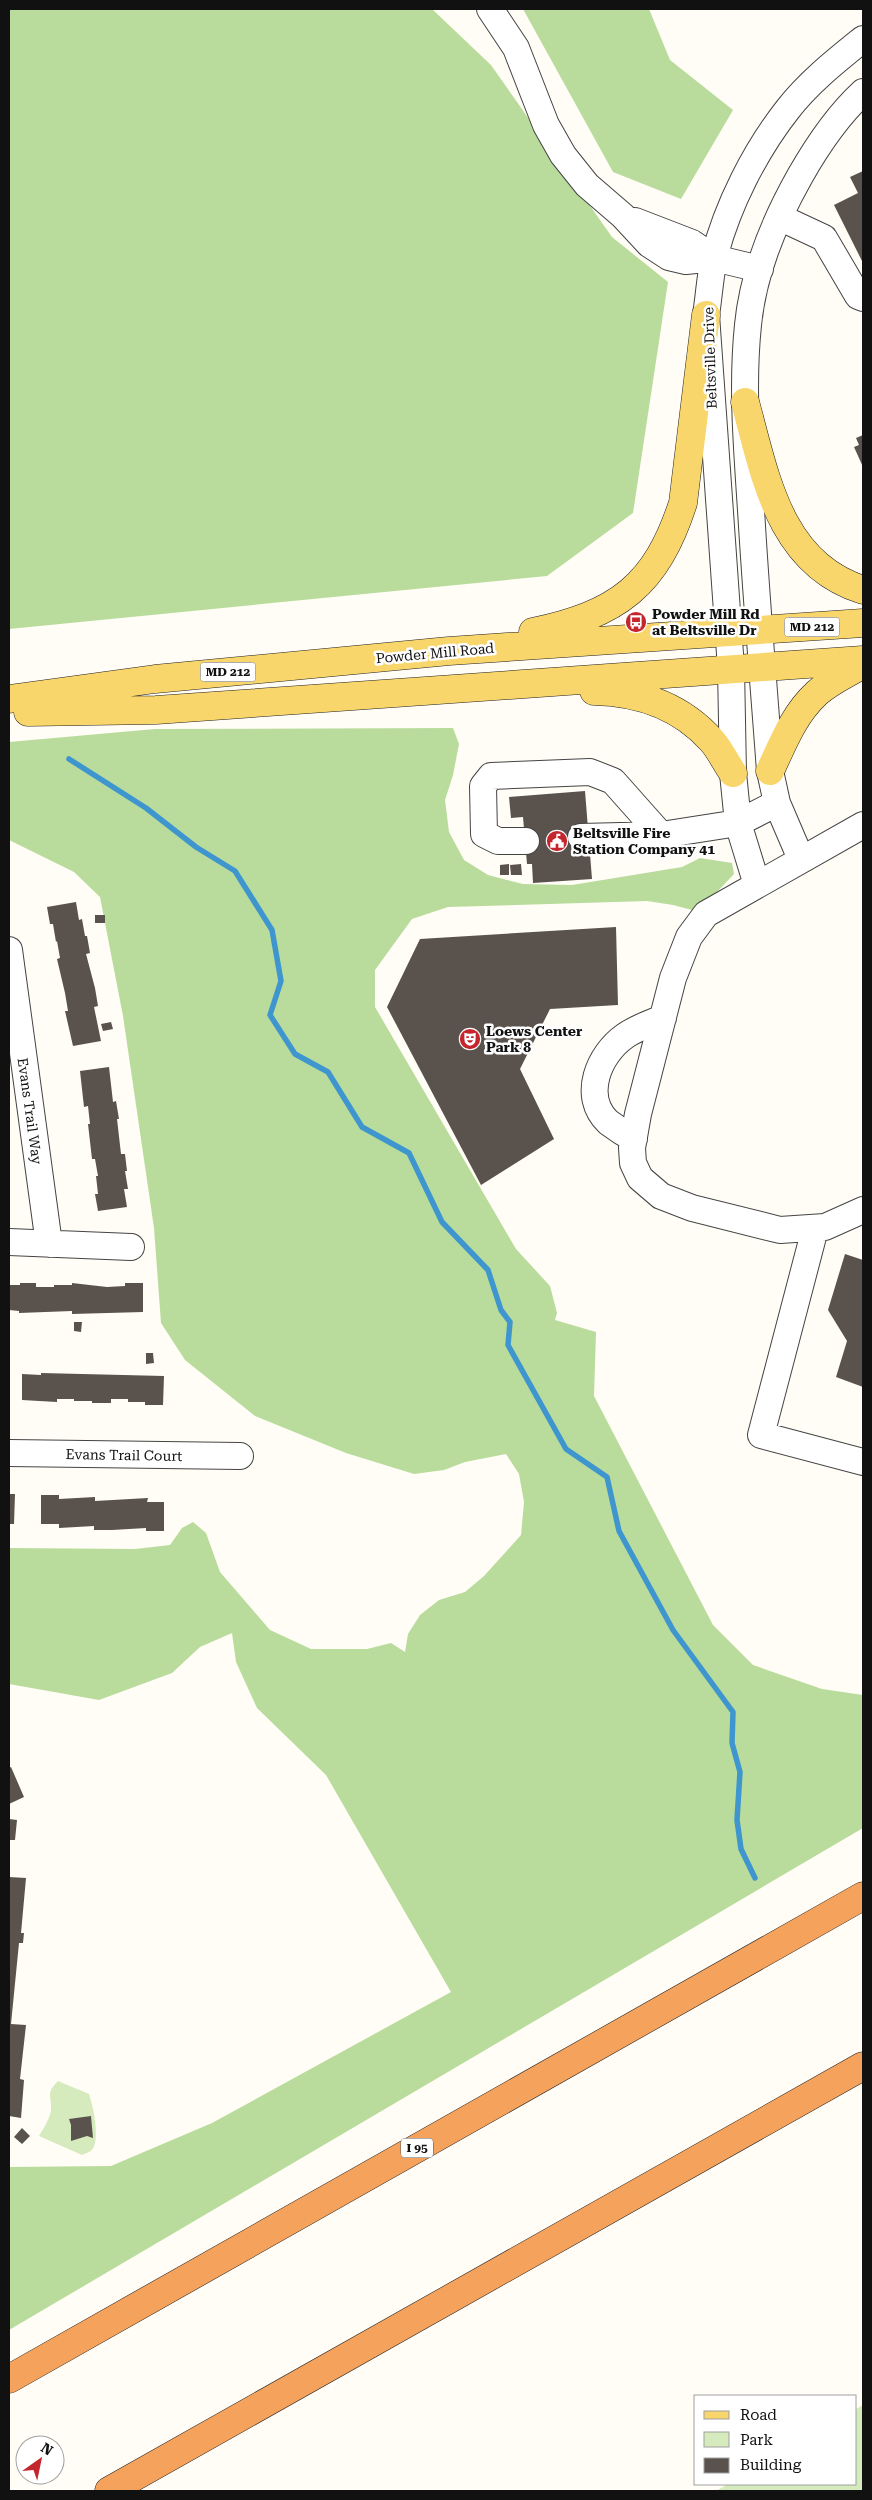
<svg xmlns="http://www.w3.org/2000/svg" width="872" height="2500" font-family="'Roboto Serif',serif">
<style>
.green{fill:#d5ebbd}
.forest{fill:#b9dc9c}
.lines{fill:none;stroke-linecap:round;stroke-linejoin:round}
.stream{stroke:#3f96cf;stroke-width:5.5}
.building{fill:#5a524d}
.minor-casing{stroke:#444;stroke-width:28}
.major-casing{stroke:#222;stroke-width:29}
.highway-casing{stroke:#222;stroke-width:29}
.minor{stroke:#fff;stroke-width:26}
.major{stroke:#f9d66b;stroke-width:28}
.highway{stroke:#f5a25d;stroke-width:28}
.labels{text-anchor:middle;stroke-width:5;stroke-linejoin:round;paint-order:stroke}
.shield{fill:#fff;stroke:#585858;stroke-width:1}
.shield-label{font-size:12px;font-weight:bold;fill:#111}
.street-label{font-size:14px;fill:#111;stroke:#fff}
.poi-label{font-size:14px;font-weight:bold;fill:#111;stroke:#fff;text-anchor:start}
</style>
<rect width="100%" height="100%" fill="#fffdf5"/>
<!-- green -->
<path class="green" d="M 58,2081 L 89,2094 C 93,2106 99,2133 94,2146 C 92,2152 87,2153 82,2155 L 39,2136 C 43,2129 50,2119 51,2110 C 52,2096 45,2094 58,2081 Z
M 863,2405 L 863,2491 L 716,2491 L 728,2484 L 856,2484 L 856,2409 Z"/>
<!-- forest -->
<path class="forest" d="M 9,9 L 432,9 L 491,65 L 612,237 L 668,282 L 633,513 L 547,576 L 9,629 Z
M 523,9 L 649,9 L 670,60 L 733,110 L 681,199 L 613,172 Z
M 453,728 L 459,744 L 453,775 L 445,800 L 449,832 L 464,860 L 488,875 L 523,884 L 572,885 L 682,867 L 700,858 L 732,863 L 734,874 L 715,894 L 692,910 L 673,905 L 647,901 L 448,907 L 412,919 L 375,970 L 375,1007 L 516,1249 L 550,1286 L 557,1313 L 555,1320 L 596,1332 L 594,1396 L 713,1625 L 753,1665 L 822,1689 L 863,1695 L 863,1828 L 9,2330 L 9,2167 L 111,2166 L 212,2123 L 451,1992 L 326,1775 L 257,1708 L 236,1662 L 232,1633 L 200,1647 L 172,1673 L 99,1700 L 9,1684 L 9,1548 L 135,1549 L 170,1545 L 182,1528 L 193,1522 L 206,1533 L 220,1572 L 270,1630 L 311,1649 L 367,1649 L 391,1643 L 405,1652 L 408,1634 L 420,1615 L 439,1600 L 465,1592 L 484,1576 L 521,1535 L 524,1502 L 519,1474 L 506,1454 L 465,1462 L 444,1470 L 414,1474 L 346,1453 L 255,1416 L 185,1360 L 161,1323 L 154,1228 L 123,1016 L 100,897 L 74,872 L 9,840 L 9,742 L 155,729 Z"/>
<g class="lines">
<!-- stream -->
<path class="stream" d="M 69,759 L 146,808 L 196,847 L 235,871 L 272,930 L 281,981 L 270,1015 L 295,1054 L 328,1072 L 362,1127 L 409,1153 L 442,1222 L 488,1270 L 501,1310 L 510,1322 L 508,1345 L 566,1449 L 607,1477 L 619,1531 L 673,1630 L 733,1712 L 732,1743 L 740,1772 L 737,1820 L 741,1849 L 755,1878"/>
</g>
<!-- building -->
<path class="building" d="M 863,171 L 863,263 L 834,205 L 858,193 L 850,177 Z
M 863,435 L 863,467 L 854,447 L 859,445 L 856,438 Z
M 585,791 L 592,879 L 533,883 L 532,864 L 527,864 L 523,817 L 511,818 L 509,797 Z
M 509,864 L 509,875 L 500,875 L 500,865 Z
M 521,864 L 522,875 L 511,875 L 510,865 Z
M 76,902 L 79,920 L 82,919 L 85,936 L 87,936 L 90,953 L 86,954 L 95,988 L 98,1006 L 94,1007 L 101,1041 L 73,1046 L 65,1011 L 68,1011 L 65,993 L 57,959 L 60,958 L 57,941 L 56,942 L 53,924 L 50,924 L 47,907 Z
M 95,915 L 105,915 L 105,923 L 95,923 Z
M 616,927 L 618,1005 L 550,1009 L 520,1069 L 554,1139 L 481,1185 L 387,1007 L 420,939 Z
M 111,1022 L 113,1029 L 103,1031 L 101,1024 Z
M 109,1067 L 113,1102 L 116,1101 L 119,1119 L 117,1119 L 121,1154 L 125,1154 L 127,1171 L 125,1171 L 128,1189 L 124,1189 L 127,1207 L 98,1211 L 95,1194 L 98,1194 L 96,1176 L 98,1176 L 95,1159 L 92,1159 L 88,1124 L 90,1124 L 88,1106 L 84,1107 L 80,1071 Z
M 845,1254 L 863,1260 L 863,1387 L 836,1377 L 847,1341 L 828,1310 Z
M 20,1283 L 36,1283 L 36,1287 L 54,1287 L 54,1285 L 72,1285 L 72,1283 L 107,1287 L 125,1286 L 125,1283 L 143,1283 L 143,1312 L 72,1314 L 72,1311 L 19,1313 L 19,1311 L 9,1310 L 9,1285 L 20,1285 Z
M 74,1322 L 82,1322 L 81,1332 L 74,1331 Z
M 146,1353 L 153,1353 L 154,1363 L 146,1364 Z
M 41,1373 L 164,1376 L 163,1405 L 145,1405 L 145,1402 L 128,1402 L 128,1399 L 111,1399 L 111,1403 L 92,1403 L 92,1401 L 74,1401 L 74,1399 L 57,1399 L 57,1402 L 22,1400 L 22,1374 L 41,1375 Z
M 9,1494 L 15,1494 L 14,1524 L 9,1524 Z
M 41,1495 L 59,1495 L 59,1499 L 95,1497 L 95,1501 L 148,1498 L 147,1502 L 164,1502 L 164,1531 L 146,1531 L 146,1528 L 112,1530 L 94,1530 L 94,1526 L 59,1528 L 59,1524 L 41,1524 Z
M 11,1767 L 24,1797 L 9,1804 L 9,1768 Z
M 9,1819 L 17,1820 L 15,1840 L 9,1840 Z
M 9,1877 L 26,1878 L 21,1933 L 24,1933 L 23,1943 L 19,1943 L 11,2024 L 26,2025 L 20,2079 L 24,2080 L 21,2118 L 9,2116 Z
M 91,2116 L 93,2138 L 87,2136 L 71,2141 L 71,2125 L 69,2119 Z
M 22,2128 L 30,2136 L 22,2144 L 14,2137 Z"/>
<g class="lines">
<!-- minor casing -->
<g class="minor-casing">
<path id="minor" d="M 490,9 L 516,48 L 546,125 L 563,155 L 587,185 L 623,216 L 649,244 L 669,257 L 686,261 L 714,258
M 779,217 L 824,238 L 858,296 L 863,298
M 635,221 L 692,243 L 714,258 L 760,269
M 863,825 L 706,914 L 689,937 L 673,978 L 638,1114 L 632,1148 L 633,1163 L 640,1178 L 661,1196 L 692,1208 L 780,1230 L 825,1227 L 863,1210
M 581,837 L 661,835 L 738,823 L 777,803
M 526,841 L 498,841 L 484,834 L 483,786 L 491,776 L 590,772 L 613,781 L 661,835
M 801,859 L 777,803 L 770,771 C 764,689 757,608 752,526 C 748,459 741,392 748,325 C 753,273 774,222 800,176 C 817,146 837,116 863,92
M 757,885 L 738,823 L 733,773 L 731,668 L 706,315 C 709,296 710,277 714,258 C 727,206 755,151 788,109 C 809,82 837,60 863,39
M 9,950 L 49,1244
M 634,1139 C 625,1134 616,1128 608,1122 C 581,1096 599,1054 625,1036 C 636,1028 651,1023 663,1018
M 815,1229 L 761,1435 L 863,1462
M 9,1242 L 131,1247
M 9,1453 L 240,1456"/>
</g>
<!-- major casing -->
<g class="major-casing">
<path id="major" d="M 745,402 C 765,475 779,564 863,590
M 533,632 C 618,614 656,586 683,503 L 706,315
M 594,691 C 639,692 681,706 712,741 C 720,750 726,763 733,773
M 9,699 L 155,679 L 449,651 L 863,623
M 28,712 L 156,710 L 863,660
M 770,771 C 783,743 794,714 817,693 C 830,681 849,673 863,664"/>
</g>
<!-- highway casing -->
<g class="highway-casing">
<path id="highway" d="M 9,2379 L 863,1896
M 109,2491 L 863,2066"/>
</g>
<!-- minor -->
<use href="#minor" class="minor"/>
<!-- major -->
<use href="#major" class="major"/>
<!-- highway -->
<use href="#highway" class="highway"/>
</g>
<!-- icons -->
<defs>
<g id="bus-disc" transform="scale(1.125)"><circle r="9.5" fill="#c4262e" stroke="#fff"/><path d="M-5-6H5V4H4V6H2V4H-2V6H-4V4H-5ZM-3.5-4V0h7V-4ZM-3.5 1.2v1.5H-2V1.2ZM2 1.2v1.5H3.5V1.2Z" fill="#fff"/></g>
<g id="civic-disc" transform="scale(1.125)"><circle r="9.5" fill="#c4262e" stroke="#fff"/><path d="M-.6-6.5H3V-4.5H.6V-3L4-1V1h2V6H-6V1h2V-1L-.6-3ZM-1.2 2.5V6h2.4V2.5Z" fill="#fff"/></g>
<g id="theatre-disc" transform="scale(1.125)"><circle r="9.5" fill="#c4262e" stroke="#fff"/><path d="M-5-5.5Q0-4 5-5.5V0Q5 5 0 6Q-5 5-5 0ZM-3.3-2.5H-1v1.5H-3.3ZM1-2.5H3.3v1.5H1ZM-2.8 1Q0 5.5 2.8 1Z" fill="#fff"/></g>
</defs>
<g fill-rule="evenodd">
<use href="#bus-disc" x="636" y="622"/>
<use href="#civic-disc" x="557" y="841"/>
<use href="#theatre-disc" x="470" y="1039"/>
</g>
<g class="labels">
<!-- shield labels -->
<g class="shield">
<rect x="784.5" y="617.5" width="55" height="19" rx="4"/>
<rect x="200.5" y="662.5" width="55" height="19" rx="4"/>
<rect x="401" y="2138.5" width="32" height="19" rx="4"/>
</g>
<g class="shield-label">
<text x="812" y="631">MD 212</text>
<text x="228" y="676">MD 212</text>
<text x="417" y="2152">I 95</text>
</g>
<!-- street labels -->
<g class="street-label">
<text transform="translate(710 358) rotate(-92)" y="5">Beltsville Drive</text>
<text transform="translate(435 653) rotate(-5)" y="5">Powder Mill Road</text>
<text transform="translate(30 1111) rotate(82)" y="5">Evans Trail Way</text>
<text transform="translate(124 1455) rotate(1)" y="5">Evans Trail Court</text>
</g>
<!-- poi labels -->
<g class="poi-label">
<text x="652" y="619">Powder Mill Rd<tspan x="652" dy="16">at Beltsville Dr</tspan></text>
<text x="573" y="838">Beltsville Fire<tspan x="573" dy="16">Station Company 41</tspan></text>
<text x="486" y="1036">Loews Center<tspan x="486" dy="16">Park 8</tspan></text>
</g>
</g>
<!-- border -->
<rect width="872" height="2500" fill="none" stroke="#111111" stroke-width="20"/>
<!-- legend -->
<rect x="694" y="2395" width="162" height="90" fill="#ffffff" stroke="#a0a0a0"/>
<rect x="704" y="2411" width="25" height="8" fill="#f9d66b" stroke="#a0a0a0"/>
<text x="740" y="2420" font-size="15" fill="#111111">Road</text>
<rect x="704" y="2432" width="25" height="15" fill="#d5ebbd" stroke="#a0a0a0"/>
<text x="740" y="2445" font-size="15" fill="#111111">Park</text>
<rect x="704" y="2458" width="25" height="15" fill="#5a524d" stroke="#a0a0a0"/>
<text x="740" y="2470" font-size="15" fill="#111111">Building</text>
<!-- north arrow -->
<g transform="translate(40 2460) rotate(33)"><circle r="24" fill="#ffffff" stroke="#a0a0a0"/>
<path d="M0-4L9 19L0 12L-9 19Z" fill="#c4262e"/>
<text y="-8" font-size="14" font-weight="bold" text-anchor="middle" fill="#111111">N</text>
</g>
</svg>
